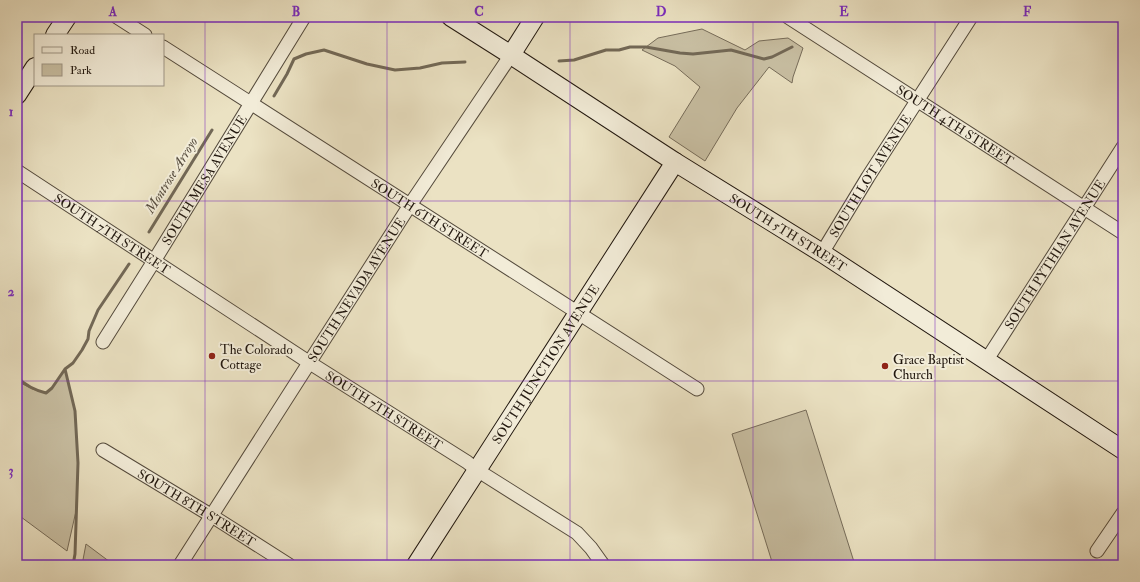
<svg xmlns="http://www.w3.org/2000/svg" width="1140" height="582" font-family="'IM FELL Double Pica',serif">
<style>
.green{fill:#c9c0a4;stroke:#766c5a}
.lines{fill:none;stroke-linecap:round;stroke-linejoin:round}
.stream{stroke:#726856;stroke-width:3}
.street-casing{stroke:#544a3c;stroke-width:15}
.secondary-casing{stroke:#22180f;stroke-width:20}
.street{stroke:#f2ecd8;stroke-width:13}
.secondary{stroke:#f2ecd8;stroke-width:18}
.grid{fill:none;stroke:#7b2cbf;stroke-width:1;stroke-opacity:0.55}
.poi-dot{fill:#8f2418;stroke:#f2ecd8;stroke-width:1.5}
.labels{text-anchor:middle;stroke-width:4;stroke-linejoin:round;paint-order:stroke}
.street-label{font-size:13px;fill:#22180f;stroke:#f2ecd8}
.poi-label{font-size:13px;fill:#22180f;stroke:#f2ecd8;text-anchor:start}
.water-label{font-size:14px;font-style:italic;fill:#574d3f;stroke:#f2ecd8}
.neatline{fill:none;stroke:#7b2cbf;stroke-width:1.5}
.grid-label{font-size:13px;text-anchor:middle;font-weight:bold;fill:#7b2cbf}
</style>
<rect width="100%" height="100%" fill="#ebe2c3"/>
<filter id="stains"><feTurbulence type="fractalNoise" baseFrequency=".005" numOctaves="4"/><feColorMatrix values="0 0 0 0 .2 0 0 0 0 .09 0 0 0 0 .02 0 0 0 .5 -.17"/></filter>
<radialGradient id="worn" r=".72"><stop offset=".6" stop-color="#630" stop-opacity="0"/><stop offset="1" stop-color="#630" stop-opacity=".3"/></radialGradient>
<!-- green -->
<path class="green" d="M 702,29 L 745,50 L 759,41 L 788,38 L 803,48 L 793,77 L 792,83 L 769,67 L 737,108 L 705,161 L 669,137 L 700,87 L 675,66 L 642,50 L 658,38 Z
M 65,369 L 75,411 L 78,463 L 76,511 L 67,551 L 17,514 L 17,381 L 32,389 L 46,393 L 52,388 Z
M 806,410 L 855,565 L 773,565 L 732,434 Z
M 86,544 L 114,565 L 82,565 Z"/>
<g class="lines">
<!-- stream -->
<path class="stream" d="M 559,61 L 574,60 L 606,50 L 619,50 L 630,47 L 646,47 L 680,53 L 693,54 L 731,50 L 764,59 L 772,57 L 792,47
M 274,96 L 287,74 L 294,59 L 306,54 L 324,50 L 367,64 L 395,70 L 420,68 L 442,63 L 465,62
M 149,232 L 212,130
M 65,369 L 75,411 L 78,463 L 75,554 L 73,565
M 17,377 C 26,386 34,390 46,393 L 52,388 L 65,369 L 73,363 L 82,350 L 88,339 L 89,331 L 98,310 L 129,264"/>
<!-- street casing -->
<g class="street-casing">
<g id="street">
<path d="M 117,17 L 145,35"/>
<path id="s1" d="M 788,17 L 1123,233"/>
<path d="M 1122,17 L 1123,18"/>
<path id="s2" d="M 163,47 L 697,389"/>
<path id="s3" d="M 17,171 L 310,363 L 467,462 L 477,470 L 577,533 L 591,548 L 601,562 L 603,565"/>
<path id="s4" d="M 822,253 L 868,177 L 971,17"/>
<path id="s5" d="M 103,342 L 154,261 L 304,17"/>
<path id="s6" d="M 986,361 L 1123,147"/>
<path id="s7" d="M 103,450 L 212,516 L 289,565"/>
<path d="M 1097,551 L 1123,513"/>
<path id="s8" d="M 180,565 L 410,205 L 511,55"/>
</g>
</g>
<!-- secondary casing -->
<g class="secondary-casing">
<g id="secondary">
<path id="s9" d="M 451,17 L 511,55 L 675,162 L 822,253 L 1123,450"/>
<path d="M 55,35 L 67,17"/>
<path d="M 511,55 L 535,17"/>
<path d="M 17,95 L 35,67"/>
<path id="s10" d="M 416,565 L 675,162"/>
</g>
</g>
<!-- street -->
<use href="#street" class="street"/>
<!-- secondary -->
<use href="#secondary" class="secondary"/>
</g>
<!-- grid -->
<path class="grid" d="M 205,17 L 205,565M 387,17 L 387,565M 570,17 L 570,565M 753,17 L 753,565M 935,17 L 935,565M 17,201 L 1123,201M 17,381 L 1123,381"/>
<!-- markers -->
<g class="poi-dot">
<circle cx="212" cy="356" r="4"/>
<circle cx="885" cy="366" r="4"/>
</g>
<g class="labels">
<!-- street labels -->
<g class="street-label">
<text dy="5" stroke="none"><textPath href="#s1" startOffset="199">SOUTH 4TH STREET</textPath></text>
<text dy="5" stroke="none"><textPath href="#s4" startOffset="91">SOUTH LOT AVENUE</textPath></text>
<text dy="5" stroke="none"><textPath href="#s5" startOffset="191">SOUTH MESA AVENUE</textPath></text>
<text dy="5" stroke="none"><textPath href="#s2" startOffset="317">SOUTH 6TH STREET</textPath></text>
<text dy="5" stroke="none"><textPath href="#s9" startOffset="400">SOUTH 5TH STREET</textPath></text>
<text dy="5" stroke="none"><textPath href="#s3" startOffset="114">SOUTH 7TH STREET</textPath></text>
<text dy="5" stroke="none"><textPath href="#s6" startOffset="127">SOUTH PYTHIAN AVENUE</textPath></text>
<text dy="5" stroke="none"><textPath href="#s8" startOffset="327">SOUTH NEVADA AVENUE</textPath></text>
<text dy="5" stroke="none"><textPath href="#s10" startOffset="239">SOUTH JUNCTION AVENUE</textPath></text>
<text dy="5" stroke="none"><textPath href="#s3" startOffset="438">SOUTH 7TH STREET</textPath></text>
<text dy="5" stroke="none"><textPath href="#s7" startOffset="110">SOUTH 8TH STREET</textPath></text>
</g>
<!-- poi labels -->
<g class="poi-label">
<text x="220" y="354">The Colorado<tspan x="220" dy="15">Cottage</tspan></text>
<text x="893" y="364">Grace Baptist<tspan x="893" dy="15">Church</tspan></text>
</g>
<!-- water labels -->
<g class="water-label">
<text transform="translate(171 175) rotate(-58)" y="5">Montrose Arroyo</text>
</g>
</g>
<!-- margin -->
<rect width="1140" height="582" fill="none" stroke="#ebe2c3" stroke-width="44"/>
<!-- legend -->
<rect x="34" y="34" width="130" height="52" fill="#f2ecd8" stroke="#9f9788"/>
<rect x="42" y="47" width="20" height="6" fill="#f2ecd8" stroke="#9f9788"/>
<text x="70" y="54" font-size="12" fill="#22180f">Road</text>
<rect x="42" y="64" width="20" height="12" fill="#c9c0a4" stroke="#9f9788"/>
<text x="70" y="74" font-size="12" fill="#22180f">Park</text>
<rect x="22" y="22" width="1096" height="538" class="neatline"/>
<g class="grid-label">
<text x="113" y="16">A</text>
<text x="296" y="16">B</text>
<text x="479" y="16">C</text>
<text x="661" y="16">D</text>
<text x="844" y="16">E</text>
<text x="1027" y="16">F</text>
<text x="11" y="116">1</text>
<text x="11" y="296">2</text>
<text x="11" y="475">3</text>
</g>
<rect width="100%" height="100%" filter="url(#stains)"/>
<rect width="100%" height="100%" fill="url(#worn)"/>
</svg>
